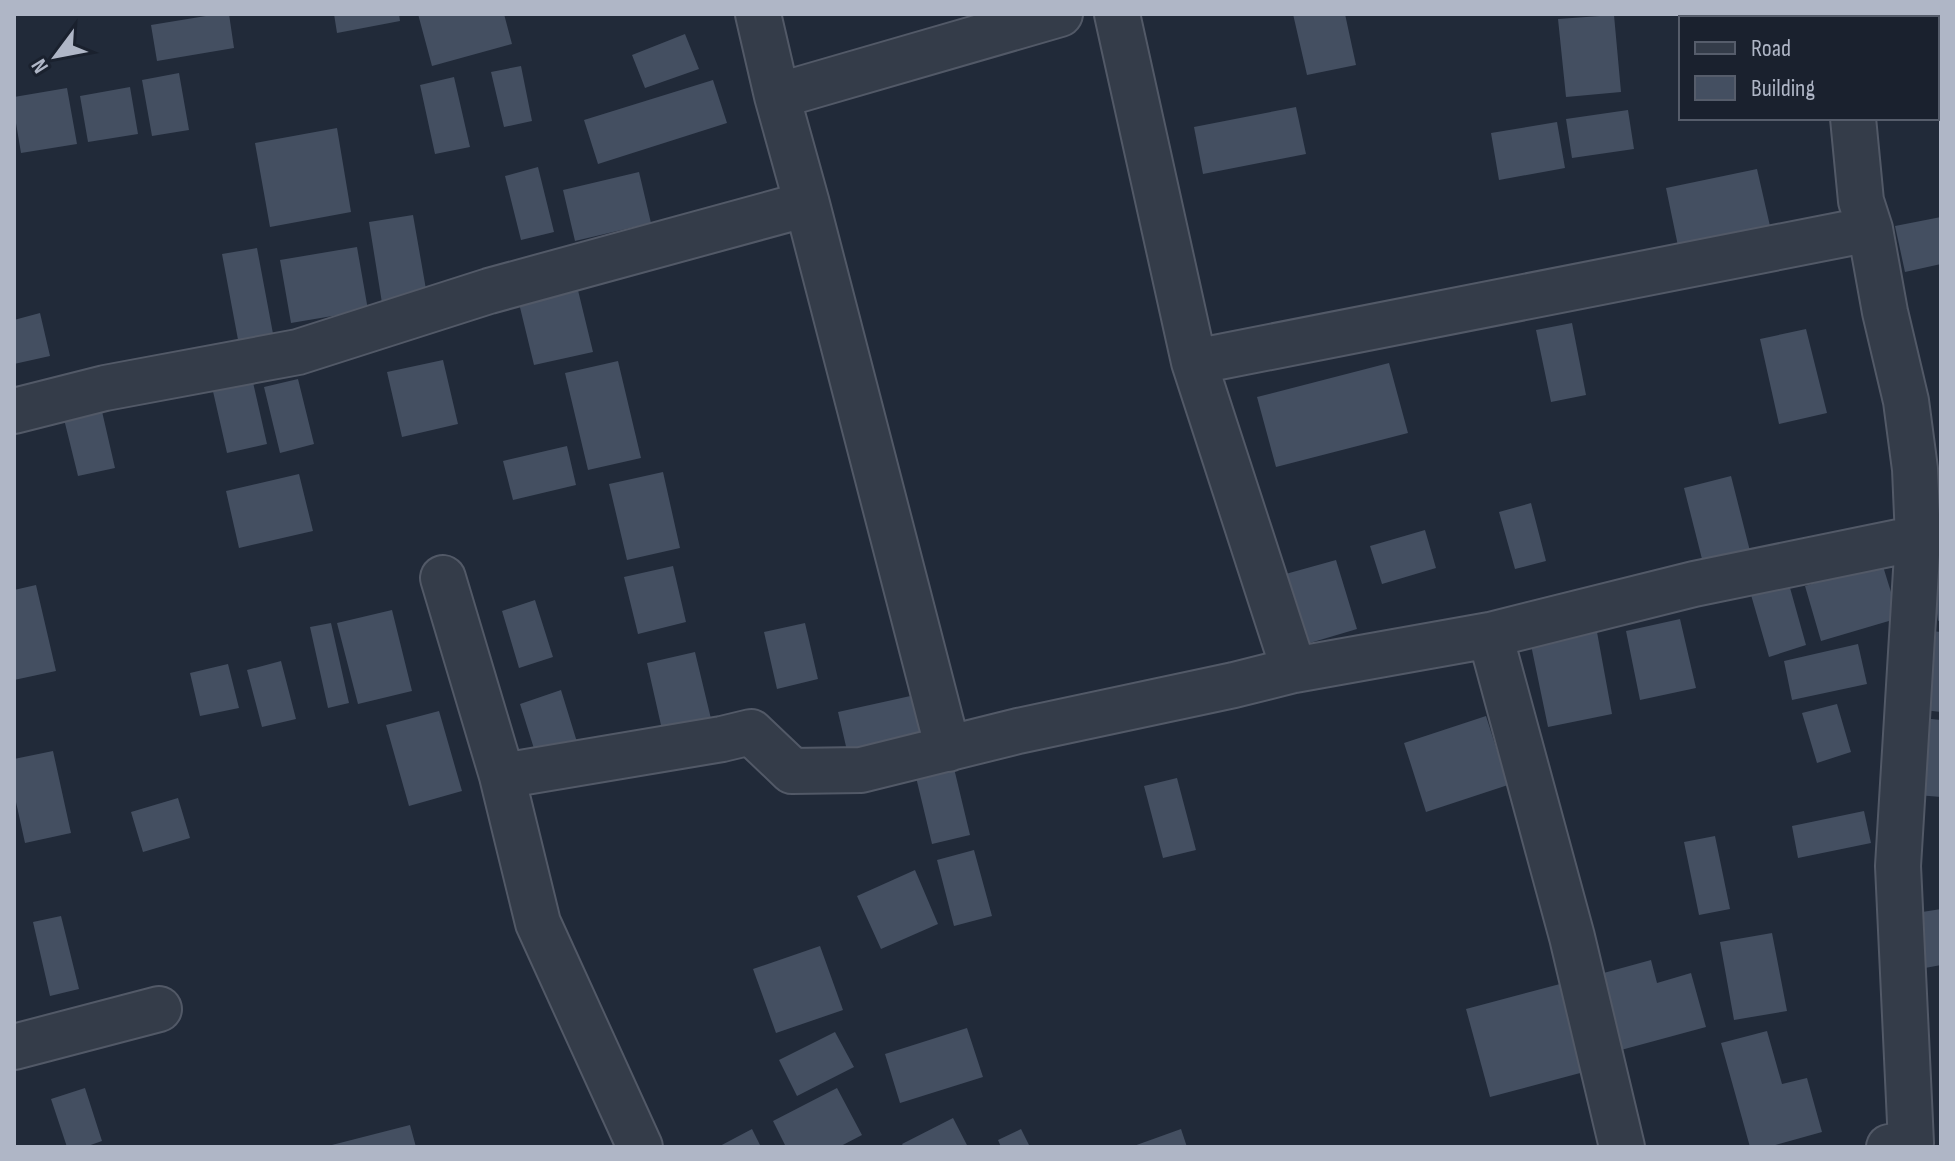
<svg xmlns="http://www.w3.org/2000/svg" width="1955" height="1161" font-family="'Sofia Sans Condensed',sans-serif">
<style>
.building{fill:#444f61}
.lines{fill:none;stroke-linecap:round;stroke-linejoin:round}
.street-casing{stroke:#525967;stroke-width:48}
.street{stroke:#343c49;stroke-width:44}
</style>
<rect width="100%" height="100%" fill="#212a39"/>
<!-- building -->
<path class="building" d="M 218,14 L 229,14 L 234,48 L 157,61 L 151,25 Z
M 334,14 L 399,14 L 400,21 L 337,33 Z
M 418,14 L 504,14 L 512,44 L 432,66 Z
M 1293,14 L 1345,14 L 1356,65 L 1307,75 Z
M 1716,14 L 1800,14 L 1801,18 L 1717,18 Z
M 1614,15 L 1621,92 L 1566,97 L 1558,19 Z
M 685,34 L 699,69 L 645,88 L 632,55 Z
M 521,66 L 532,121 L 504,127 L 491,72 Z
M 179,73 L 189,130 L 152,136 L 142,80 Z
M 454,77 L 470,147 L 435,154 L 420,85 Z
M 713,80 L 727,123 L 598,164 L 584,120 Z
M 130,87 L 138,134 L 88,142 L 80,96 Z
M 67,88 L 77,144 L 21,153 L 14,111 L 14,97 Z
M 1296,107 L 1306,154 L 1203,174 L 1194,127 Z
M 1628,110 L 1634,149 L 1572,158 L 1566,119 Z
M 1557,122 L 1565,168 L 1499,180 L 1491,133 Z
M 337,128 L 351,212 L 270,227 L 255,143 Z
M 538,167 L 554,232 L 521,240 L 505,176 Z
M 1757,169 L 1770,226 L 1678,246 L 1666,188 Z
M 639,172 L 651,223 L 575,241 L 563,190 Z
M 413,215 L 427,295 L 382,303 L 369,222 Z
M 1941,217 L 1941,264 L 1905,272 L 1895,226 Z
M 357,247 L 368,310 L 291,323 L 280,260 Z
M 257,248 L 274,339 L 239,345 L 222,254 Z
M 576,282 L 593,352 L 534,365 L 517,295 Z
M 40,313 L 50,356 L 14,364 L 14,320 Z
M 1572,323 L 1586,395 L 1551,402 L 1536,330 Z
M 1806,329 L 1827,413 L 1779,424 L 1760,339 Z
M 443,360 L 458,424 L 402,437 L 387,372 Z
M 618,361 L 641,458 L 588,470 L 565,373 Z
M 1389,363 L 1408,433 L 1276,467 L 1257,397 Z
M 252,378 L 267,444 L 227,453 L 212,387 Z
M 298,379 L 314,444 L 280,453 L 264,387 Z
M 101,407 L 115,468 L 78,476 L 63,415 Z
M 567,446 L 576,485 L 513,500 L 503,461 Z
M 663,472 L 680,548 L 627,560 L 609,484 Z
M 299,474 L 313,531 L 239,548 L 226,491 Z
M 1731,476 L 1750,551 L 1703,563 L 1684,488 Z
M 1531,503 L 1546,561 L 1515,569 L 1499,512 Z
M 1425,530 L 1436,568 L 1382,584 L 1370,546 Z
M 1336,560 L 1357,629 L 1303,645 L 1282,575 Z
M 1882,563 L 1899,618 L 1821,641 L 1805,586 Z
M 673,566 L 686,622 L 638,634 L 624,577 Z
M 1941,572 L 1941,620 L 1938,621 L 1932,573 Z
M 1787,577 L 1806,645 L 1769,657 L 1749,588 Z
M 36,585 L 56,671 L 14,680 L 14,590 Z
M 535,600 L 553,657 L 519,668 L 502,611 Z
M 392,610 L 412,691 L 358,704 L 337,623 Z
M 1680,619 L 1696,688 L 1640,700 L 1626,631 Z
M 331,623 L 349,703 L 328,708 L 310,627 Z
M 805,623 L 818,679 L 777,689 L 764,632 Z
M 1931,631 L 1941,632 L 1941,712 L 1924,710 Z
M 1597,632 L 1612,714 L 1548,727 L 1531,645 Z
M 1858,644 L 1867,684 L 1792,700 L 1784,661 Z
M 695,652 L 712,723 L 663,734 L 647,663 Z
M 281,661 L 296,719 L 262,727 L 247,670 Z
M 228,664 L 239,708 L 200,716 L 190,673 Z
M 561,690 L 577,742 L 536,755 L 520,704 Z
M 924,693 L 934,735 L 848,755 L 838,712 Z
M 1837,704 L 1851,752 L 1817,763 L 1802,713 Z
M 439,711 L 462,791 L 409,806 L 386,725 Z
M 1486,716 L 1508,785 L 1426,812 L 1404,743 Z
M 1922,718 L 1941,720 L 1941,797 L 1917,795 Z
M 53,751 L 71,833 L 25,843 L 14,793 L 14,759 Z
M 953,764 L 970,835 L 932,844 L 915,773 Z
M 1177,778 L 1196,850 L 1163,858 L 1144,786 Z
M 178,798 L 190,838 L 143,852 L 131,812 Z
M 1864,811 L 1871,843 L 1798,858 L 1792,826 Z
M 1715,836 L 1730,909 L 1699,915 L 1684,842 Z
M 974,850 L 992,916 L 954,926 L 937,860 Z
M 915,870 L 938,924 L 881,949 L 857,896 Z
M 1941,909 L 1941,965 L 1925,968 L 1916,913 Z
M 61,916 L 79,989 L 50,996 L 33,922 Z
M 1772,933 L 1787,1011 L 1734,1020 L 1720,942 Z
M 820,946 L 843,1010 L 776,1033 L 753,969 Z
M 1651,960 L 1657,983 L 1691,973 L 1706,1027 L 1621,1050 L 1600,974 Z
M 1560,984 L 1584,1072 L 1490,1097 L 1466,1009 Z
M 967,1028 L 983,1077 L 900,1103 L 885,1054 Z
M 1767,1031 L 1782,1084 L 1807,1078 L 1822,1132 L 1768,1147 L 1750,1147 L 1721,1043 Z
M 835,1032 L 854,1067 L 797,1096 L 779,1060 Z
M 85,1088 L 102,1141 L 85,1147 L 67,1147 L 51,1099 Z
M 837,1088 L 862,1135 L 839,1147 L 786,1147 L 773,1121 Z
M 953,1118 L 968,1147 L 904,1147 L 902,1144 Z
M 410,1125 L 416,1147 L 328,1147 L 328,1146 Z
M 752,1129 L 761,1147 L 718,1147 Z
M 1021,1129 L 1030,1147 L 1001,1147 L 998,1140 Z
M 1181,1129 L 1187,1147 L 1131,1147 Z"/>
<g class="lines">
<!-- street casing -->
<g class="street-casing">
<path id="street" d="M 758,14 L 777,96
M 1117,14 L 1194,362 L 1294,670
M 1843,14 L 1844,18
M 1853,118 L 1861,201 L 1870,229 L 1885,312 L 1906,401 L 1915,469 L 1918,538 L 1898,866 L 1911,1143 L 1889,1147
M 807,204 L 948,749
M 1194,362 L 1870,229
M 14,411 L 105,388 L 298,352 L 489,291 L 807,204 L 777,96 L 1060,14
M 443,578 L 502,776
M 1490,635 L 1572,937 L 1622,1147
M 14,1047 L 159,1009
M 640,1147 L 538,923 L 502,776 L 722,739 L 751,732 L 792,771 L 861,770 L 1018,731 L 1234,685 L 1294,670 L 1490,635 L 1694,584 L 1918,538"/>
</g>
<!-- street -->
<use href="#street" class="street"/>
</g>
<!-- border -->
<rect width="1955" height="1161" fill="none" stroke="#afb6c6" stroke-width="32"/>
<!-- legend -->
<rect x="1679" y="16" width="260" height="104" fill="#1a212e" stroke="#565d6b" stroke-width="2"/>
<rect x="1695" y="42" width="40" height="12" fill="#343c49" stroke="#565d6b" stroke-width="2"/>
<text x="1751" y="56" font-size="24" fill="#afb6c6">Road</text>
<rect x="1695" y="76" width="40" height="24" fill="#444f61" stroke="#565d6b" stroke-width="2"/>
<text x="1751" y="96" font-size="24" fill="#afb6c6">Building</text>
<!-- north arrow -->
<g transform="translate(56 56) rotate(238)" stroke="#1a212e" stroke-width="6" paint-order="stroke">
<path d="M0-6L14 30L0 20L-14 30Z" fill="#afb6c6"/>
<text y="-12" font-size="22" font-weight="bold" text-anchor="middle" fill="#afb6c6">N</text>
</g>
</svg>
